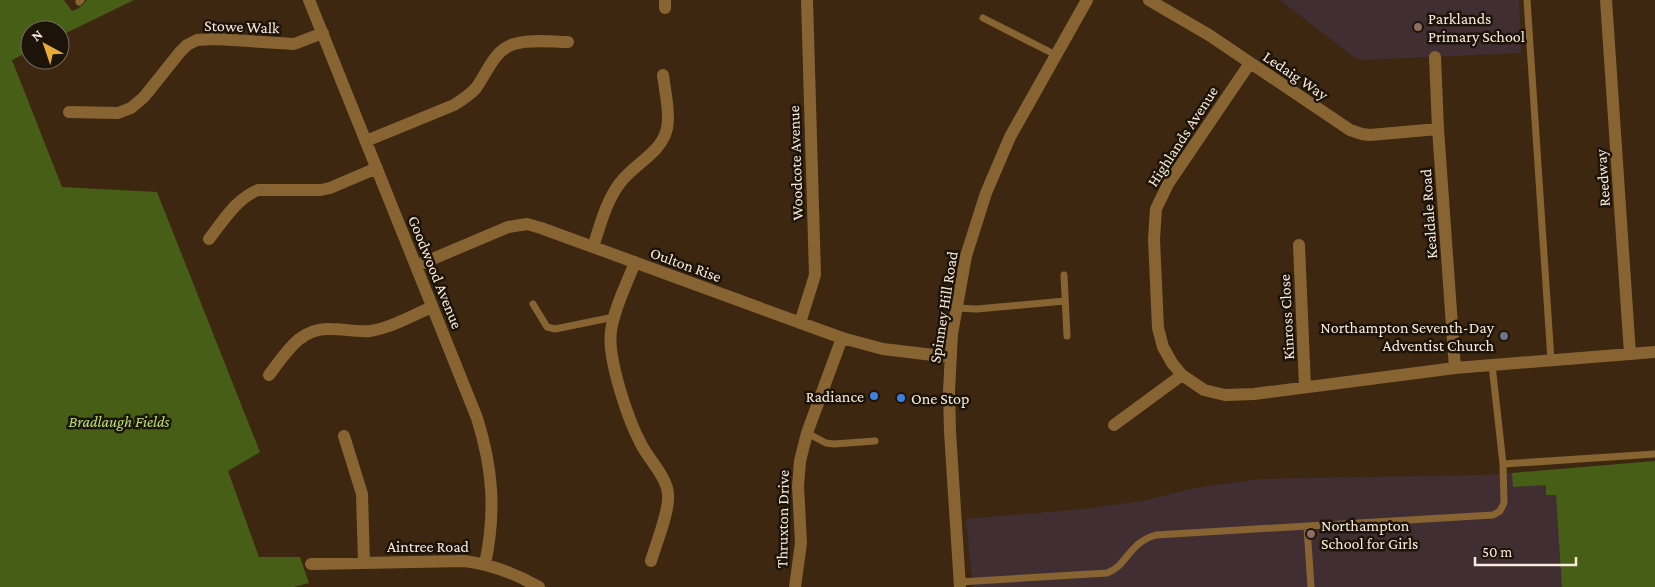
<svg xmlns="http://www.w3.org/2000/svg" width="1655" height="587" font-family="'Crimson Pro',serif">
<style>
.education{fill:#412e33}
.green{fill:#475e16}
.lines{fill:none;stroke-linecap:round;stroke-linejoin:round}
.lane{stroke:#886432;stroke-width:7}
.street{stroke:#886432;stroke-width:12}
.education-dot{fill:#8d6e63;stroke:#1c1309;stroke-width:2}
.worship-dot{fill:#6b7280;stroke:#1c1309;stroke-width:2}
.shop-dot{fill:#3f7fe0;stroke:#1c1309;stroke-width:2}
.labels{text-anchor:middle;stroke-width:5;stroke-linejoin:round;paint-order:stroke}
.poi-label{font-size:16px;fill:#f8eadc;stroke:#1c1309;text-anchor:start}
.street-label{font-size:16px;fill:#f8eadc;stroke:#1c1309}
.park-label{font-size:16px;font-style:italic;fill:#b8e16d;stroke:#1c1309}
</style>
<rect width="100%" height="100%" fill="#3d2711"/>
<!-- education -->
<path class="education" d="M 1280,0 L 1519,0 L 1521,53 L 1358,60 Z
M 1655,461 L 1655,587 L 973,587 L 966,519 L 1083,509 L 1142,501 L 1195,488 L 1260,479 L 1486,475 Z"/>
<!-- green -->
<path class="green" d="M 0,0 L 64,0 L 72,11 L 79,8 L 87,0 L 134,0 L 60,36 L 60,30 L 30,30 L 30,51 L 12,60 L 62,187 L 157,192 L 260,452 L 228,471 L 259,557 L 300,557 L 309,583 L 294,587 L 0,587 Z
M 1655,461 L 1655,587 L 1562,587 L 1556,495 L 1546,495 L 1546,485 L 1513,487 L 1512,473 Z"/>
<g class="lines">
<!-- lane -->
<path class="lane" d="M 1527,0 L 1551,360
M 79,2 L 81,0
M 983,18 L 1056,55
M 1064,275 L 1067,336
M 533,304 L 547,327 L 555,329 L 614,317
M 956,308 L 977,309 L 1065,301
M 1492,365 L 1503,464 L 1655,454
M 807,433 L 826,443 L 834,444 L 875,441
M 1307,527 L 1311,587
M 959,582 L 1107,573 C 1127,566 1128,543 1156,535 L 1493,515 L 1500,511 L 1504,503 L 1503,464"/>
<!-- street -->
<path class="street" d="M 309,0 L 477,418 C 493,469 496,512 485,564
M 665,0 L 665,8
M 1149,0 L 1209,35 L 1350,130 L 1362,134 L 1370,135 L 1438,129
M 1606,0 L 1630,354
M 1435,57 L 1438,129 L 1455,368
M 1250,63 L 1168,184 L 1156,209 L 1154,239 L 1158,328 L 1163,347 L 1172,363 L 1182,375 L 1204,390 L 1225,395 L 1254,394 L 1455,368 L 1655,352
M 69,112 L 118,113 L 131,108 L 144,97 L 180,52 L 187,45 L 197,40 L 216,39 L 294,44 L 323,33
M 366,141 L 454,105 C 462,100 470,95 476,88 C 487,73 494,50 514,44 C 530,39 551,42 568,42
M 209,239 C 223,221 237,198 258,190 L 321,190 L 330,188 L 377,168
M 1299,245 L 1305,387
M 593,247 C 600,226 606,201 620,183 C 633,165 659,154 666,132 C 671,117 665,91 663,75
M 635,262 C 627,284 614,308 611,331 C 607,358 628,420 641,444 C 649,460 667,477 668,494 C 670,510 656,544 651,561
M 416,266 L 508,227 L 527,224 L 541,228 L 842,338 L 883,349 L 950,357
M 800,323 L 815,275 L 807,0
M 269,375 C 286,353 300,327 331,329 C 344,329 357,332 370,331 C 391,328 413,315 432,307
M 1114,425 L 1182,375
M 344,436 L 362,494 L 364,563
M 311,564 L 464,561 C 491,564 516,574 539,587
M 795,587 L 801,543 L 798,486 L 800,461 L 807,433 L 842,338
M 960,587 L 950,432 L 949,391 L 952,334 L 966,256 L 986,193 L 1010,137 L 1087,0"/>
</g>
<!-- markers -->
<g class="education-dot">
<circle cx="1418" cy="27" r="5"/>
<circle cx="1311" cy="534" r="5"/>
</g>
<circle class="worship-dot" cx="1504" cy="336" r="5"/>
<g class="shop-dot">
<circle cx="874" cy="396" r="5"/>
<circle cx="901" cy="398" r="5"/>
</g>
<g class="labels">
<!-- poi labels -->
<g class="poi-label">
<text x="1428" y="24">Parklands<tspan x="1428" dy="18">Primary School</tspan></text>
<text x="1494" y="333" text-anchor="end">Northampton Seventh-Day<tspan x="1494" dy="18">Adventist Church</tspan></text>
<text x="864" y="402" text-anchor="end">Radiance</text>
<text x="911" y="404">One Stop</text>
<text x="1321" y="531">Northampton<tspan x="1321" dy="18">School for Girls</tspan></text>
</g>
<!-- street labels -->
<g class="street-label">
<text transform="translate(242 26) rotate(2)" y="6">Stowe Walk</text>
<text transform="translate(1296 75) rotate(34)" y="6">Ledaig Way</text>
<text transform="translate(1182 136) rotate(-57)" y="6">Highlands Avenue</text>
<text transform="translate(795 163) rotate(-92)" y="6">Woodcote Avenue</text>
<text transform="translate(1602 178) rotate(-94)" y="6">Reedway</text>
<text transform="translate(1428 214) rotate(-94)" y="6">Kealdale Road</text>
<text transform="translate(686 264) rotate(20)" y="6">Oulton Rise</text>
<text transform="translate(436 272) rotate(68)" y="6">Goodwood Avenue</text>
<text transform="translate(943 307) rotate(-81)" y="6">Spinney Hill Road</text>
<text transform="translate(1286 317) rotate(-93)" y="6">Kinross Close</text>
<text transform="translate(782 519) rotate(-89)" y="6">Thruxton Drive</text>
<text x="428" y="552">Aintree Road</text>
</g>
<!-- park labels -->
<g class="park-label">
<text x="119" y="427">Bradlaugh Fields</text>
</g>
</g>
<!-- north arrow -->
<g transform="translate(45 45) rotate(320)"><circle r="24" fill="#1c1309" stroke="#74695d"/>
<path d="M0-4L9 19L0 12L-9 19Z" fill="#e8ab37"/>
<text y="-8" font-size="14" font-weight="bold" text-anchor="middle" fill="#f8eadc">N</text>
</g>
<!-- scale -->
<path d="M1475 557v8h101v-8" fill="none" stroke="#f8eadc" stroke-width="2.5"/>
<text x="1482" y="557" font-size="15" fill="#f8eadc" stroke="#1c1309" stroke-width="4" paint-order="stroke">50 m</text>
</svg>
